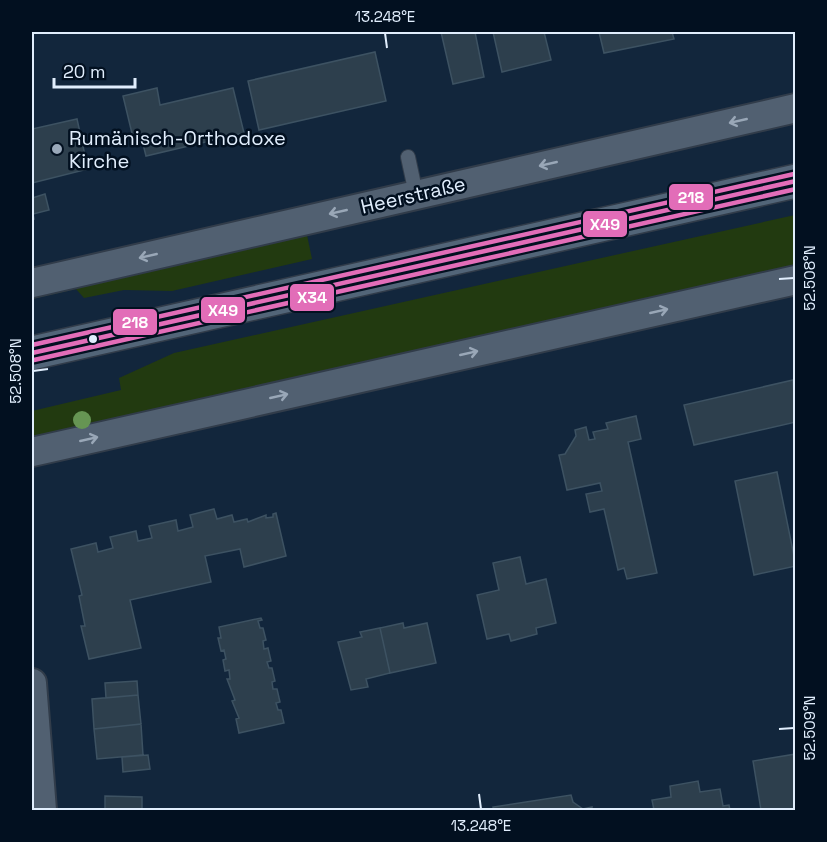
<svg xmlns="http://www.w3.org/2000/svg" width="827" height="842" font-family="'Space Grotesk',sans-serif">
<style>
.green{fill:#223a10}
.building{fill:#2d3f4d;stroke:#3d5262;stroke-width:1.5}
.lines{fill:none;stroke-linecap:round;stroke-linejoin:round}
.lane-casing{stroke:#313c4a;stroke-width:16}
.street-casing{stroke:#313c4a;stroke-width:32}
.primary-casing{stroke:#313c4a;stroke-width:36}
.lane{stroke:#516071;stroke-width:14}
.street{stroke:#516071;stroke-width:28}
.primary{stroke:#526578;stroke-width:33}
.bus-1-casing{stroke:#021020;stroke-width:9}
.bus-2-casing{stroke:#021020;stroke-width:9}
.bus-3-casing{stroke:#021020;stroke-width:9}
.bus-1{stroke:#e26db8;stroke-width:4.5}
.bus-2{stroke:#e26db8;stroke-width:4.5}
.bus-3{stroke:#e26db8;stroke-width:4.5}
.tree{fill:#669553}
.oneway{stroke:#99a7b7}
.ticks{fill:none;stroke:#e1eefd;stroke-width:2}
.poi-dot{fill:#99a8b9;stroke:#021020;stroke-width:2}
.bus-dot{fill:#e1eefd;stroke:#021020;stroke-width:2}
.labels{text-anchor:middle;stroke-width:5;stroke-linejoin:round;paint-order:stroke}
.poi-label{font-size:20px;fill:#e1eefd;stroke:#021020;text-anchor:start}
.street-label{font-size:20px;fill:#e1eefd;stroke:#021020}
.line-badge{stroke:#021020;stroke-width:2}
.badge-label{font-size:16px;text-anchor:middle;font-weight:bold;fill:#fff}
.neatline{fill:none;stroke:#e1eefd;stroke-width:2}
.ticks-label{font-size:15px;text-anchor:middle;fill:#e1eefd}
</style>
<rect width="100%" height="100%" fill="#12263c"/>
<!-- green -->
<path class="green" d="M 795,215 L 795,269 L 32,442 L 32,411 L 121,390 L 119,378 L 174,353 Z
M 306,230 L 312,259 L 172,291 L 124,290 L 84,298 L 76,289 L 32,299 L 32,293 Z"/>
<!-- building -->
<path class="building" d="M 441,32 L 475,32 L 484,77 L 453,84 Z
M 493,32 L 544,32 L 551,60 L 502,72 Z
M 599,32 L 672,32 L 674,39 L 604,53 Z
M 375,52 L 386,101 L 259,130 L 248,81 Z
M 157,88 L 160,105 L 233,88 L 244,133 L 146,156 L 143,144 L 135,146 L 123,96 Z
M 77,119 L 88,169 L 32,183 L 32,129 Z
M 45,194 L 49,210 L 33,214 L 34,219 L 32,219 L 32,198 Z
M 793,380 L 796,422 L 694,445 L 684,405 Z
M 636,416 L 641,439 L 628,442 L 657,573 L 627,579 L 624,568 L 618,570 L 604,509 L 590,512 L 586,494 L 602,491 L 600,483 L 567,490 L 559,455 L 565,454 L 576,436 L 575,430 L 586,427 L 589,440 L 595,439 L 593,432 L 608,429 L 606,423 Z
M 777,472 L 796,566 L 754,575 L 735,481 Z
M 214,509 L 217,519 L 232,515 L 234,522 L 247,519 L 248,522 L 266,515 L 266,518 L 273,517 L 273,514 L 276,513 L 286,556 L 244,567 L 240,549 L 205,556 L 211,582 L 130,600 L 141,648 L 89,659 L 81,626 L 85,626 L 79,596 L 82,595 L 71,549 L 96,543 L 98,552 L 113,548 L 110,537 L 136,531 L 138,541 L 152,538 L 149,526 L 176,520 L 178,531 L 193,527 L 190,515 Z
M 520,557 L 526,584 L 546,579 L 556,623 L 536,628 L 537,634 L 511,641 L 509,634 L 487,639 L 477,595 L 499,590 L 493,563 Z
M 261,618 L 262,620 L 258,621 L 260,628 L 263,628 L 266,640 L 263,641 L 264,649 L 268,648 L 271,661 L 267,662 L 269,668 L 272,668 L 275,681 L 272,682 L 273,689 L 277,689 L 280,702 L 276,703 L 278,710 L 281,710 L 284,723 L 239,733 L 236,719 L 239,718 L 232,701 L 235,700 L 227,679 L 230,679 L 229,670 L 225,671 L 223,660 L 226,659 L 224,650 L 221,651 L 218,638 L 221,638 L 219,627 Z
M 403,623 L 404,628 L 427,623 L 436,663 L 390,673 L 380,628 Z
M 380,628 L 390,673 L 366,679 L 368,687 L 351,690 L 338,642 L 362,637 L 360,632 Z
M 137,681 L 138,695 L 106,698 L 105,683 Z
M 138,695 L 141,724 L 94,729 L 92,699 Z
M 141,724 L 143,755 L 97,759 L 94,729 Z
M 796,754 L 796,810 L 761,810 L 753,761 Z
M 148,755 L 150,769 L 123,772 L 122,757 Z
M 698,781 L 700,792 L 720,789 L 723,806 L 729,805 L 730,810 L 654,810 L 652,800 L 671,797 L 670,786 Z
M 571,795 L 573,802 L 583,809 L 592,807 L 592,810 L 494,810 L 493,807 Z
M 105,796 L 142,797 L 142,810 L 105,810 Z"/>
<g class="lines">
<!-- lane casing -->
<g class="lane-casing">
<path id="lane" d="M 408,157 L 416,194"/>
</g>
<!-- street casing -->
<g class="street-casing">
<path id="street" d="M 32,283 L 796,108
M 32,452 L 796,280
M 32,683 L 42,810"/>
</g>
<!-- primary casing -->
<g class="primary-casing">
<path id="primary" d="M 32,353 L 796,181"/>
</g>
<!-- lane -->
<use href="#lane" class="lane"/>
<!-- street -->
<use href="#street" class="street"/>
<!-- primary -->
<use href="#primary" class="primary"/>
<!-- bus-1 casing -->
<g class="bus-1-casing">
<path id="bus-1" d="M 32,353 L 796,181"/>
</g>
<!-- bus-2 casing -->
<g class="bus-2-casing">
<path id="bus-2" d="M 34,360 L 796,189"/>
</g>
<!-- bus-3 casing -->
<g class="bus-3-casing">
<path id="bus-3" d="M 32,345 L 794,174"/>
</g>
<!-- bus-1 -->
<use href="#bus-1" class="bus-1"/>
<!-- bus-2 -->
<use href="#bus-2" class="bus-2"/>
<!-- bus-3 -->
<use href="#bus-3" class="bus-3"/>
</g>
<!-- trees -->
<circle class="tree" cx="82" cy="420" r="9"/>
<!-- one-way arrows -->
<defs><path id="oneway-shaft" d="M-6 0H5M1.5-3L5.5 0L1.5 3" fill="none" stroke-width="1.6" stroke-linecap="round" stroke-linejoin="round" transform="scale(1.5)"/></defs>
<g class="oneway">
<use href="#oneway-shaft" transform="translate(738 121) rotate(167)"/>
<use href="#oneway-shaft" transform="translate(548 164) rotate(167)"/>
<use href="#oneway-shaft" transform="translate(338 212) rotate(167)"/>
<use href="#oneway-shaft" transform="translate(148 256) rotate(167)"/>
<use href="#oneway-shaft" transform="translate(659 311) rotate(-13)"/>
<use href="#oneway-shaft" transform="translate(469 353) rotate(-13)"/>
<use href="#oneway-shaft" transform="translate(279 396) rotate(-13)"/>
<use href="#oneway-shaft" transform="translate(89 439) rotate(-13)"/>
</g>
<!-- ticks -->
<path class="ticks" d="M 385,33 L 387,48M 779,279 L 794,278M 33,371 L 48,369M 779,729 L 794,728M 479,794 L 481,809"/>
<!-- markers -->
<circle class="poi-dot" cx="57" cy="149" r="6"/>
<circle class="bus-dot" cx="93" cy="339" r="5"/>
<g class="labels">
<!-- poi labels -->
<g class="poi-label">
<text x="69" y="145">Rumänisch-Orthodoxe<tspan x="69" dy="23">Kirche</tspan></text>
</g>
<!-- street labels -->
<g class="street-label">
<text transform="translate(413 195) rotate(-13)" y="7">Heerstraße</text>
</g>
</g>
<g class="line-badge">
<rect x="668" y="183" width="46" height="28" rx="6" fill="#e26db8"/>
<rect x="582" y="210" width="46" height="28" rx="6" fill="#e26db8"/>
<rect x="289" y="283" width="46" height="29" rx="6" fill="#e26db8"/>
<rect x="200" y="296" width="46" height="28" rx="6" fill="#e26db8"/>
<rect x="112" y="308" width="46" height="28" rx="6" fill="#e26db8"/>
</g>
<g class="badge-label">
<text x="691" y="203">218</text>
<text x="605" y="230">X49</text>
<text x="312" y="303">X34</text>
<text x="223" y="316">X49</text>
<text x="135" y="328">218</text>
</g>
<!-- border -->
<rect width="827" height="842" fill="none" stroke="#021020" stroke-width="66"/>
<!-- scale -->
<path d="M54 78v9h81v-9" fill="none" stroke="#e1eefd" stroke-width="3"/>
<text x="63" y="78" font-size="18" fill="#e1eefd" stroke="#021020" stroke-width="4.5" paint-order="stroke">20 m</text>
<rect x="33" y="33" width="761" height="776" class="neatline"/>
<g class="ticks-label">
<text x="385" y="22">13.248°E</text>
<text transform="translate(810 278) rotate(-90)" y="5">52.508°N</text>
<text transform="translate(16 371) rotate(-90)" y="5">52.508°N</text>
<text transform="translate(810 728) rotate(-90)" y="5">52.509°N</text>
<text x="481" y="831">13.248°E</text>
</g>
</svg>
